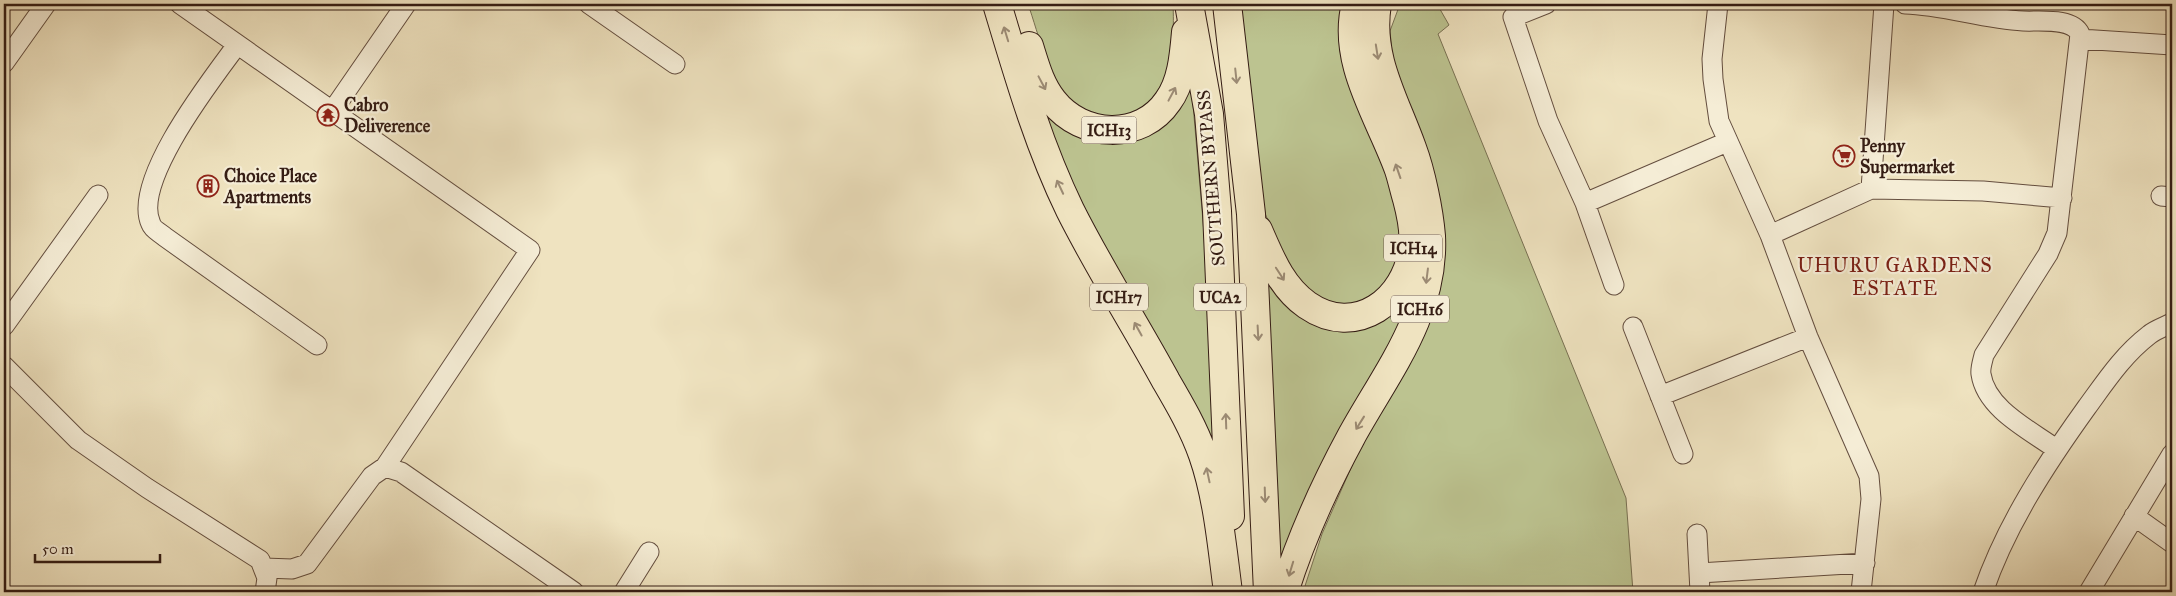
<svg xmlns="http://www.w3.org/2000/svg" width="2176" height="596" font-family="'IM FELL Great Primer',serif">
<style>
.green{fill:#bcc390;stroke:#787052}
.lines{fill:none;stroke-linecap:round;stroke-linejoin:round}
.street-casing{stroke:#644e3f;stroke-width:21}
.highway-casing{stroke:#351d14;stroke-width:30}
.street{stroke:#f5edd6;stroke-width:19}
.highway{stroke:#efe3c0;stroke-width:28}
.oneway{stroke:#9b8a73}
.labels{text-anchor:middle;stroke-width:4.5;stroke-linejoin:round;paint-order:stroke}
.shield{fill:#f5edd6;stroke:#6f5b4e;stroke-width:1}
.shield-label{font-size:16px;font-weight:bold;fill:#351d14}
.poi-label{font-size:18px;font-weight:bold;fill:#351d14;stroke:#f5edd6;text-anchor:start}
.street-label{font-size:18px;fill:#351d14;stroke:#f5edd6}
.quarter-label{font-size:20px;letter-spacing:1px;fill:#7a1f14;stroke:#f5edd6}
</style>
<rect width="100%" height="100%" fill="#efe3c0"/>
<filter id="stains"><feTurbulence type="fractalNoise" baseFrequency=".004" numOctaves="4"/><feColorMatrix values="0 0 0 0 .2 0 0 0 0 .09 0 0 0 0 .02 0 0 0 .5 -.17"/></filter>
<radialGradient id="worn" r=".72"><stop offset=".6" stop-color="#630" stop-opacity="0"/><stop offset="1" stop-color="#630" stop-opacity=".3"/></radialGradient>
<!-- green -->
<path class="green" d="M 1028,4 L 1173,4 C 1175,46 1171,107 1120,116 C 1106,118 1088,115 1076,107 C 1051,89 1038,32 1028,4 Z
M 1234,4 L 1349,4 L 1403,217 L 1401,256 L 1387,286 L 1360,305 L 1327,306 L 1301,290 L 1284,262 L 1265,213 Z
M 1400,4 L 1437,4 L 1449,25 L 1438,34 L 1626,498 L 1633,592 L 1303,592 L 1322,534 L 1365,436 L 1415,354 L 1435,300 L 1393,62 L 1390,31 Z
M 1191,81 L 1215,362 L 1214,485 L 1084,219 L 1043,110 L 1109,141 Z
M 1262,251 L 1348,330 L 1418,265 L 1402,321 L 1276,592 Z"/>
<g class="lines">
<!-- street casing -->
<g class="street-casing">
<path id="street" d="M 180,4 L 530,250 L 385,467
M 589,4 L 675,64
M 1546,4 L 1513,17 L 1548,121 L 1585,203 L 1614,285
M 1718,4 L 1712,59 L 1713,79 L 1719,121 L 1770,235 L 1808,337 L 1869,476 L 1871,499 L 1861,592
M 1905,4 C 1944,5 1983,19 2023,21 C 2038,22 2072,17 2080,34 L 2057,233 L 2048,254 L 1984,355 C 1983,360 1980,368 1981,374 C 1986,409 2030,430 2056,449
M 2080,39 L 2172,45
M 237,45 C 212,79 131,182 151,224 C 153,230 161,233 165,237 L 317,345
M 4,63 L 46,4
M 333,110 L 406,4
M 1871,189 L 1884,4
M 2161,196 L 2172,197
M 1585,203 L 1727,142
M 1770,235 L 1871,189 L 1983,191 L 2062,198
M 4,326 L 98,195
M 1633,327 L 1683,454
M 4,366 L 78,440 L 147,488 L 260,560 L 267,578 L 265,592
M 1660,396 L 1808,337
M 2134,516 L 2172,543
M 1697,534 L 1700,592
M 264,568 L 292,569 L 307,564 L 372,476 L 385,467 L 401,472 L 574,592
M 1699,573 L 1865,563
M 624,592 L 649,552
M 1983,592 C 2006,525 2046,464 2087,407 C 2106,381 2123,355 2149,335 C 2155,330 2164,327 2172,323
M 2089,592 L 2172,454"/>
</g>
<!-- highway casing -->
<g class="highway-casing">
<path id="highway" d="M 997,4 C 1018,74 1038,144 1070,210 C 1099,268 1135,324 1166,381 C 1180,405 1194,429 1203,455 C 1218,498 1222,547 1228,592
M 1189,4 L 1209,114 L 1217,211 L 1230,516
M 1227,4 L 1251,214 L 1268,592
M 1029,46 C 1035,65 1040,85 1053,101 C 1082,138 1141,141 1168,101 C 1182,82 1184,55 1186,32
M 1258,230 C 1270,257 1281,287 1307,305 C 1356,339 1407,300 1413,247 C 1415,232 1411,214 1407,199 C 1404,189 1402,179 1399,170 C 1380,117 1341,62 1356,4
M 1284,592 C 1301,538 1324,487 1351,437 C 1386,373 1435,314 1431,236 C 1429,211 1421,172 1412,148 C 1395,100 1368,57 1377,4"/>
</g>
<!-- street -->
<use href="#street" class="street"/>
<!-- highway -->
<use href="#highway" class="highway"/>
</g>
<!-- one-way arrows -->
<defs><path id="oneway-shaft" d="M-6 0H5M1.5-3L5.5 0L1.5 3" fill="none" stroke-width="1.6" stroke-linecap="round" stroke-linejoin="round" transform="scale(1.25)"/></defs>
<g class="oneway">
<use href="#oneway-shaft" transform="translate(1006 34) rotate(-107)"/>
<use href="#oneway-shaft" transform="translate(1377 52) rotate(81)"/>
<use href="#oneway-shaft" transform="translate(1236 76) rotate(84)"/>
<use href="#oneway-shaft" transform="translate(1042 83) rotate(62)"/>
<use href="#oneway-shaft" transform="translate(1172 94) rotate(-62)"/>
<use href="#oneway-shaft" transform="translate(1398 171) rotate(-109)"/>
<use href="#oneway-shaft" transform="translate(1060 187) rotate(-115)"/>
<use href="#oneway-shaft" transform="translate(1280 274) rotate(57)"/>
<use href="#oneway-shaft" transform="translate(1427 276) rotate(97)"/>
<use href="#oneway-shaft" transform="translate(1138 329) rotate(-119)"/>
<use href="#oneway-shaft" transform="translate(1258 333) rotate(87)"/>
<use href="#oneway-shaft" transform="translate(1226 421) rotate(-92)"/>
<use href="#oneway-shaft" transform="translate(1360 423) rotate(122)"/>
<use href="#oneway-shaft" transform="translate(1208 475) rotate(-102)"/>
<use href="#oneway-shaft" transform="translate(1265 495) rotate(88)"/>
<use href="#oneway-shaft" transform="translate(1291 569) rotate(107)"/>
</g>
<!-- icons -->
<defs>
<g id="temple-ring" transform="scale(1.125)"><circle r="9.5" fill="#f5edd6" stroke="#8f2418" stroke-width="1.5"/><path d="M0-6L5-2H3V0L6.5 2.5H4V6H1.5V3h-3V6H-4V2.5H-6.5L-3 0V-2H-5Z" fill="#8f2418"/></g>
<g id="supermarket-ring" transform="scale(1.125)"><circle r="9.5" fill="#f5edd6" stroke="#8f2418" stroke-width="1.5"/><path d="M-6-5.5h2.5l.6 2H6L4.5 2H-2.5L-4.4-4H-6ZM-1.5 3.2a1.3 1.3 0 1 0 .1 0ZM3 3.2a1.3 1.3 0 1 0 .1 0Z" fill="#8f2418"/></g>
<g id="building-ring" transform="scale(1.125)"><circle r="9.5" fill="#f5edd6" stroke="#8f2418" stroke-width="1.5"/><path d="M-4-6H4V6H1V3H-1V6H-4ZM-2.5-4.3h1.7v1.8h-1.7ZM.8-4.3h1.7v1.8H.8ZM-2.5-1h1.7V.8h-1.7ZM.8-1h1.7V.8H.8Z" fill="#8f2418"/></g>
</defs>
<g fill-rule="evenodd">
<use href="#temple-ring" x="328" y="115"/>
<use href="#supermarket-ring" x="1844" y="156"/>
<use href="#building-ring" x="208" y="186"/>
</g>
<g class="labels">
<!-- shield labels -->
<g class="shield">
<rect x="1081.5" y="116.5" width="55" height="27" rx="4"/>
<rect x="1384" y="234.5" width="58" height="27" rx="4"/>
<rect x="1090" y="283.5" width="58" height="27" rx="4"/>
<rect x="1194" y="283.5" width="52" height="27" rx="4"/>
<rect x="1391" y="295.5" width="58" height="27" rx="4"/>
</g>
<g class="shield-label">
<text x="1109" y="136">ICH13</text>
<text x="1413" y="254">ICH14</text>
<text x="1119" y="303">ICH17</text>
<text x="1220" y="303">UCA2</text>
<text x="1420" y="315">ICH16</text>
</g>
<!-- poi labels -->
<g class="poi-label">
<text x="344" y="111">Cabro<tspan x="344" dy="21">Deliverence</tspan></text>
<text x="1860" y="152">Penny<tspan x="1860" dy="21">Supermarket</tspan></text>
<text x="224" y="182">Choice Place<tspan x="224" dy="21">Apartments</tspan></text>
</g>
<!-- street labels -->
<g class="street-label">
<text transform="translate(1211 178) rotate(-95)" y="6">SOUTHERN BYPASS</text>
</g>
<!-- quarter labels -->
<g class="quarter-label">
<text x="1895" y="272">UHURU GARDENS<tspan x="1895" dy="23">ESTATE</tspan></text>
</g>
</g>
<!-- margin -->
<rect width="2176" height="596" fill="none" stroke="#efe3c0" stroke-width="20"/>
<rect x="5" y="5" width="2166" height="586" fill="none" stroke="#351d14" stroke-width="2.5"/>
<rect x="10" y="10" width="2156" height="576" fill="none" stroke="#351d14"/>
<!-- scale -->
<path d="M35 554v8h125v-8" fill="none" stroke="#351d14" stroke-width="2.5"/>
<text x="42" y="554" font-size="15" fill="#351d14" stroke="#f5edd6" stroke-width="4" paint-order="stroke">50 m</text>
<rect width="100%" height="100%" filter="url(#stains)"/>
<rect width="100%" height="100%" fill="url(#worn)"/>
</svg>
